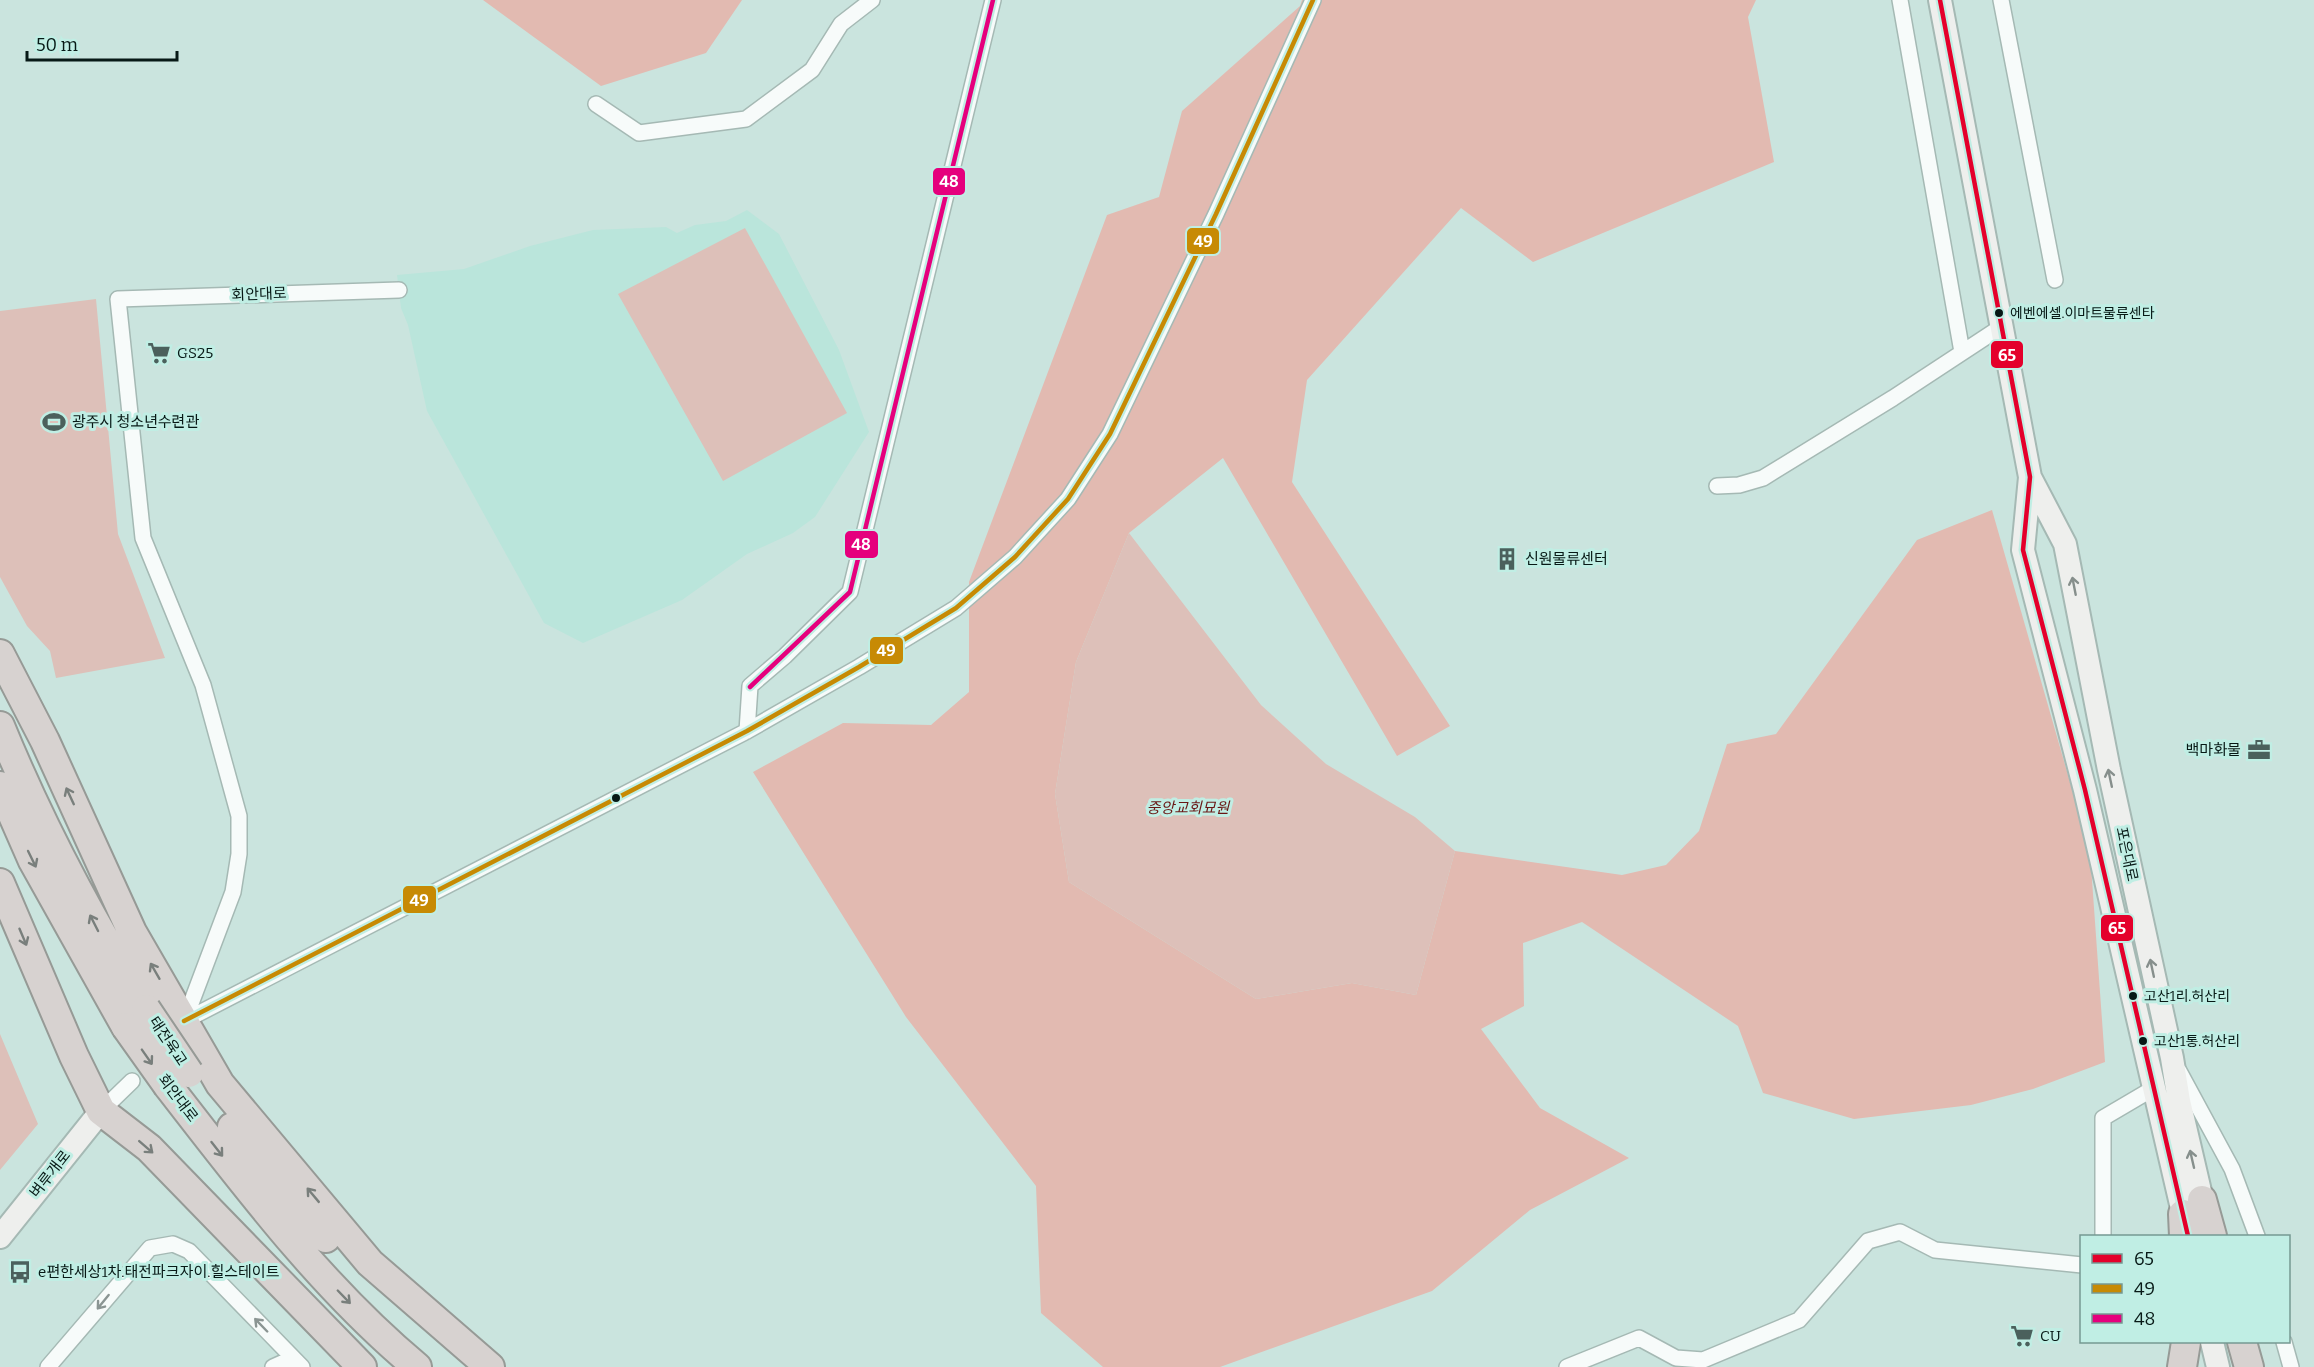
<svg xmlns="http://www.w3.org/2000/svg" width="2314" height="1367" font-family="Bitter,'Noto Sans KR',serif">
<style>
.built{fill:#bae5db}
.green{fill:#ddc0b9}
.forest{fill:#e2bab1}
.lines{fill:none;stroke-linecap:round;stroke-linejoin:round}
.street-casing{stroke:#a5b9b4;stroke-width:18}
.secondary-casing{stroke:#a5b9b4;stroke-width:26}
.highway-casing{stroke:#969a96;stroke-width:32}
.street{stroke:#f7fbfa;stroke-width:15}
.secondary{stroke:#eeefed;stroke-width:22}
.highway{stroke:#d7d2d0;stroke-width:28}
.highway-bridge-casing{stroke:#969a96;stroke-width:32;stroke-linecap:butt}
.highway-bridge{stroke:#d7d2d0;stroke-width:28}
.bus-1-casing{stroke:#c0eee4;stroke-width:9}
.bus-2-casing{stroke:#c0eee4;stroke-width:9}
.bus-3-casing{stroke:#c0eee4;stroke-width:9}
.bus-1{stroke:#e4002b;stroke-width:4.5}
.bus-2{stroke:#c78a04;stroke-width:4.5}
.bus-3{stroke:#e5007d;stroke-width:4.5}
.oneway{stroke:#868f8c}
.oneway2{stroke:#797f7c}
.oneway3{stroke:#8b9593}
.bus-dot{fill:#071916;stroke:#c0eee4;stroke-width:2}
.labels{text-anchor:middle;stroke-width:6;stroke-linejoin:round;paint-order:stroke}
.bus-label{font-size:14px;fill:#071916;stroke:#c0eee4;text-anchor:start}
.street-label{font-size:15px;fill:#071916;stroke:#c0eee4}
.poi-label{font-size:15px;fill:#071916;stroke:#c0eee4;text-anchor:start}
.park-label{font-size:15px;font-style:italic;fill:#691614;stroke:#c0eee4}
.line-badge{stroke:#c0eee4;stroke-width:2}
.badge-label{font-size:16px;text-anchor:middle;font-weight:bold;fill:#fff}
</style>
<rect width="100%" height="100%" fill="#cae4de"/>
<!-- built -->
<path class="built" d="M 747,210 L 779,234 L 839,350 L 869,432 L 815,517 L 793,533 L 747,554 L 682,600 L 583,643 L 544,623 L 427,411 L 408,325 L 401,308 L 397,275 L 464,269 L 530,246 L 593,230 L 666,227 L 677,233 L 695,225 L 726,221 Z"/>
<!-- green -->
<path class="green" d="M 745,228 L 847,413 L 723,481 L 618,294 Z
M 96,299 L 118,534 L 165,658 L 56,678 L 50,651 L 27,626 L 0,577 L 0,311 Z
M 1129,533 L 1261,705 L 1326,764 L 1415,817 L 1455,851 L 1416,995 L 1352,983 L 1256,999 L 1069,882 L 1055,794 L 1076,662 Z
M 0,1034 L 38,1124 L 0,1170 Z"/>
<!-- forest -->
<path class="forest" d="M 483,0 L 742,0 L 706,53 L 601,86 Z
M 1302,0 L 1756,0 L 1748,17 L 1774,162 L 1533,262 L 1461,208 L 1307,380 L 1292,482 L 1450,726 L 1397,756 L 1223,458 L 1129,533 L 1076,662 L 1055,794 L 1069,882 L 1256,999 L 1352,983 L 1416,995 L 1455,851 L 1622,875 L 1666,865 L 1699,831 L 1727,744 L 1776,734 L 1917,540 L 1992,510 L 2090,852 L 2105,1062 L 2033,1089 L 1971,1105 L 1854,1119 L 1763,1093 L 1738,1026 L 1582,922 L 1523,943 L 1524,1006 L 1481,1029 L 1540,1108 L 1629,1158 L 1530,1210 L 1432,1291 L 1220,1367 L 1103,1367 L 1041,1313 L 1036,1186 L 906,1017 L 753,772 L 843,723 L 931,725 L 969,692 L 969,582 L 1107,215 L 1159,197 L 1182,111 L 1300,6 Z"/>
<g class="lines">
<!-- street casing -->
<g class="street-casing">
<path id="street" d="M 1900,0 L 1962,352
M 2001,0 L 2055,280
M 596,104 L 639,133 L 746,119 L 812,70 L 841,24 L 872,0
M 1717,486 L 1739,485 L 1763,478 L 1893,398 L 2001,327
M 747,731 L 750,686 L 785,656 L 850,592 L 993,0
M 184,1021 L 747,731 L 859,667 L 956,608 L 1015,557 L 1068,499 L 1110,434 L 1216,214 L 1313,0
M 184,1022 L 233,892 L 239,854 L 239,816 L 203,685 L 143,538 L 118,299 L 399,290
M 2179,1071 L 2232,1169 L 2257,1236
M 101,1111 L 132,1081
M 2103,1236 L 2103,1118 L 2154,1088
M 2284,1342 L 2291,1367
M 48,1367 L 150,1248 L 173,1244 L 189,1251 L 302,1367
M 273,1367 L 293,1358
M 1567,1367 L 1639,1338 L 1676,1358 L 1703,1360 L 1799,1320 L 1868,1241 L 1900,1232 L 1935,1250 L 2082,1265"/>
</g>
<!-- secondary casing -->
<g class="secondary-casing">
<path id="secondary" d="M 1940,0 L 2030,477 L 2023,550 L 2085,790 L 2187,1230
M 2030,477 L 2065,544 L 2109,770 L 2172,1058 L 2179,1101 L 2206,1217
M 0,1237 L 101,1111
M 2212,1342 L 2218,1367"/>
</g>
<!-- highway casing -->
<g class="highway-casing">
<path id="highway" d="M 0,654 L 45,741 L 132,932 L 220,1084 L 370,1263 L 490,1367
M 0,726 C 40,824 90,918 146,1009
M 0,786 L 33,861 L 126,1027
M 0,883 L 74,1056 L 101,1111 L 149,1148 L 362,1367
M 168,1086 C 245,1185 321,1287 417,1367
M 232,1127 L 272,1179 L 326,1238
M 2202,1200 L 2212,1236
M 2183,1214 L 2184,1236
M 2242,1342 L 2249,1367
M 2182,1367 L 2186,1342"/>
</g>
<!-- street -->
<use href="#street" class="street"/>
<!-- secondary -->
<use href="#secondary" class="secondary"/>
<!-- highway -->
<use href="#highway" class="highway"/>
<!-- highway-bridge casing -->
<g class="highway-bridge-casing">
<path id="highway-bridge" d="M 146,1009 L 189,1073
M 126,1027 L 168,1086"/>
</g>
<!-- highway-bridge -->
<use href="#highway-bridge" class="highway-bridge"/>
<!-- bus-1 casing -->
<g class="bus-1-casing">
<path id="bus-1" d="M 1940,0 L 2030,477 L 2023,550 L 2085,790 L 2188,1236"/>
</g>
<!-- bus-2 casing -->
<g class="bus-2-casing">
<path id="bus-2" d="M 184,1021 L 747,731 L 859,667 L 956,608 L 1015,557 L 1068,499 L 1110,434 L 1216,214 L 1313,0"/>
</g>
<!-- bus-3 casing -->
<g class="bus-3-casing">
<path id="bus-3" d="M 750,687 L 850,592 L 993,0"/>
</g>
<!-- bus-1 -->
<use href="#bus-1" class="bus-1"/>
<!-- bus-2 -->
<use href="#bus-2" class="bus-2"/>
<!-- bus-3 -->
<use href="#bus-3" class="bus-3"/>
</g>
<!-- one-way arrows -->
<defs><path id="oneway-shaft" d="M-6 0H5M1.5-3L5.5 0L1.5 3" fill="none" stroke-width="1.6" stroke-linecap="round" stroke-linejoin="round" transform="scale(1.5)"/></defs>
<g class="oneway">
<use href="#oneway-shaft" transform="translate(2074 586) rotate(-101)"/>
<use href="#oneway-shaft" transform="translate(2110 778) rotate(-102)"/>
<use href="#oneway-shaft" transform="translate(2152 968) rotate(-102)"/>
<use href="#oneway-shaft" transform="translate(2192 1159) rotate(-103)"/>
</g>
<g class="oneway2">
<use href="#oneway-shaft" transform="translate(70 796) rotate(-115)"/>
<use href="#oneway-shaft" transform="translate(32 859) rotate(64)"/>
<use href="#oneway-shaft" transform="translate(94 923) rotate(-117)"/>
<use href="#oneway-shaft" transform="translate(23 937) rotate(67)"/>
<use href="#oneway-shaft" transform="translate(155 971) rotate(-120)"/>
<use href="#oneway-shaft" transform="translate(147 1057) rotate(55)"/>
<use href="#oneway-shaft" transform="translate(146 1147) rotate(41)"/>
<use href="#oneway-shaft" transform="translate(217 1149) rotate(52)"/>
<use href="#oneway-shaft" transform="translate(313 1195) rotate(-130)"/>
<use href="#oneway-shaft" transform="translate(344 1297) rotate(46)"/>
</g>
<g class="oneway3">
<use href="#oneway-shaft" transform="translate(103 1302) rotate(129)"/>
<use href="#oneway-shaft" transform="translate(261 1325) rotate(-134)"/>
</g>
<!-- icons -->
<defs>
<g id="supermarket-bare" transform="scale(1.8)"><path d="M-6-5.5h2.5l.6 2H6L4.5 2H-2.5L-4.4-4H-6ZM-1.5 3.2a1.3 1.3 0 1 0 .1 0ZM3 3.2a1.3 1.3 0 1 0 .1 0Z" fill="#4b605c" stroke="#c0eee4" stroke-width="2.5" paint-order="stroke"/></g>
<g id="stadium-bare" transform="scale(1.8)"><path d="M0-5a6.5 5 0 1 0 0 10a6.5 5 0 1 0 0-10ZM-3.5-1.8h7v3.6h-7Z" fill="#4b605c" stroke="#c0eee4" stroke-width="2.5" paint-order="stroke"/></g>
<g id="building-bare" transform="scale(1.8)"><path d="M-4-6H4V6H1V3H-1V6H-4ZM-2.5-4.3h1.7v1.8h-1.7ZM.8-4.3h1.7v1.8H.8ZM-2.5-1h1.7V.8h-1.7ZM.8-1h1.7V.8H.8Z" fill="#4b605c" stroke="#c0eee4" stroke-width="2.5" paint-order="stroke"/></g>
<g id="office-bare" transform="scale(1.8)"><path d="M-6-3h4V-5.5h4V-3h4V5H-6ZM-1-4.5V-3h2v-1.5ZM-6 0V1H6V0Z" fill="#4b605c" stroke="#c0eee4" stroke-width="2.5" paint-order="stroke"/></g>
<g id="bus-bare" transform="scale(1.8)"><path d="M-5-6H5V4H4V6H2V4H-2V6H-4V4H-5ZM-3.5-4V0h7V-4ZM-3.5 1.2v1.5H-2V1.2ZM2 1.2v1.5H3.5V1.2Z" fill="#4b605c" stroke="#c0eee4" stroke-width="2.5" paint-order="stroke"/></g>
</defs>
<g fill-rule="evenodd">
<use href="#supermarket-bare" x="159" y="353"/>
<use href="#stadium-bare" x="54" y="422"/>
<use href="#building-bare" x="1507" y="559"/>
<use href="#office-bare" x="2259" y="750"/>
<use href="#bus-bare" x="20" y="1272"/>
<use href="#supermarket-bare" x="2022" y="1336"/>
</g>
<!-- markers -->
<g class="bus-dot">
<circle cx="1999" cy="313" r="5"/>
<circle cx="616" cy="798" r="5"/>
<circle cx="2133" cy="996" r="5"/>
<circle cx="2143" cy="1041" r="5"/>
</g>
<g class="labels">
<!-- bus labels -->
<g class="bus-label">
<text x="2010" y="318">에벤에셀.이마트물류센타</text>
<text x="2144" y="1001">고산1리.허산리</text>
<text x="2154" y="1046">고산1통.허산리</text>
</g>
<!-- street labels -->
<g class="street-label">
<text transform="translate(259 294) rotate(-2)" y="5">회안대로</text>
<text transform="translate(2127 854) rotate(78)" y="5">포은대로</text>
<text transform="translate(168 1041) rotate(56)" y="5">태전육교</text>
<text transform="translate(178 1098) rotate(53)" y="5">회안대로</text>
<text transform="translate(50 1174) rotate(-52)" y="5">벼루개로</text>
</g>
<!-- poi labels -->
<g class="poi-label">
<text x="177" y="358">GS25</text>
<text x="72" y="427">광주시 청소년수련관</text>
<text x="1525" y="564">신원물류센터</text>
<text x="2241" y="755" text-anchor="end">백마화물</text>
<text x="38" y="1277">e편한세상1차.태전파크자이.힐스테이트</text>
<text x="2040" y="1341">CU</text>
</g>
<!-- park labels -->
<g class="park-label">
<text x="1188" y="813">중앙교회묘원</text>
</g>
</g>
<g class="line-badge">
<rect x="932" y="167" width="34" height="29" rx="6" fill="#e5007d"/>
<rect x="1186" y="227" width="34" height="28" rx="6" fill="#c78a04"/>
<rect x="1990" y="340" width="34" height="29" rx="6" fill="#e4002b"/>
<rect x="844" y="530" width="35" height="29" rx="6" fill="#e5007d"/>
<rect x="869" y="636" width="35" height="29" rx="6" fill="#c78a04"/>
<rect x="402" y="885" width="35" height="29" rx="6" fill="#c78a04"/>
<rect x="2100" y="914" width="34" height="28" rx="6" fill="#e4002b"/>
</g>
<g class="badge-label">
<text x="949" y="187">48</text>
<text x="1203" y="247">49</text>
<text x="2007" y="361">65</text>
<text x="861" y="550">48</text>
<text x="886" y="656">49</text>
<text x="419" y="906">49</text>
<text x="2117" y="934">65</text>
</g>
<!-- legend -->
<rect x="2080" y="1235" width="210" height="108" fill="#c0eee4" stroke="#769992" stroke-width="1.5"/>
<rect x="2092" y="1254" width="30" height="9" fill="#e4002b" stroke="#769992" stroke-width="1.5"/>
<text x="2134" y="1265" font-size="18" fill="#071916">65</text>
<rect x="2092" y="1284" width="30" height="9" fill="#c78a04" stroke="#769992" stroke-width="1.5"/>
<text x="2134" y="1295" font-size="18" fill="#071916">49</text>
<rect x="2092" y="1314" width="30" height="9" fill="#e5007d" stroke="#769992" stroke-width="1.5"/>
<text x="2134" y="1325" font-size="18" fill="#071916">48</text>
<!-- scale -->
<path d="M27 51v9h150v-9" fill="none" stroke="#071916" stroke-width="3"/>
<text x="36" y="51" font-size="18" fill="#071916" stroke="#c0eee4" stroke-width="4.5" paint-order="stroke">50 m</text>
</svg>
